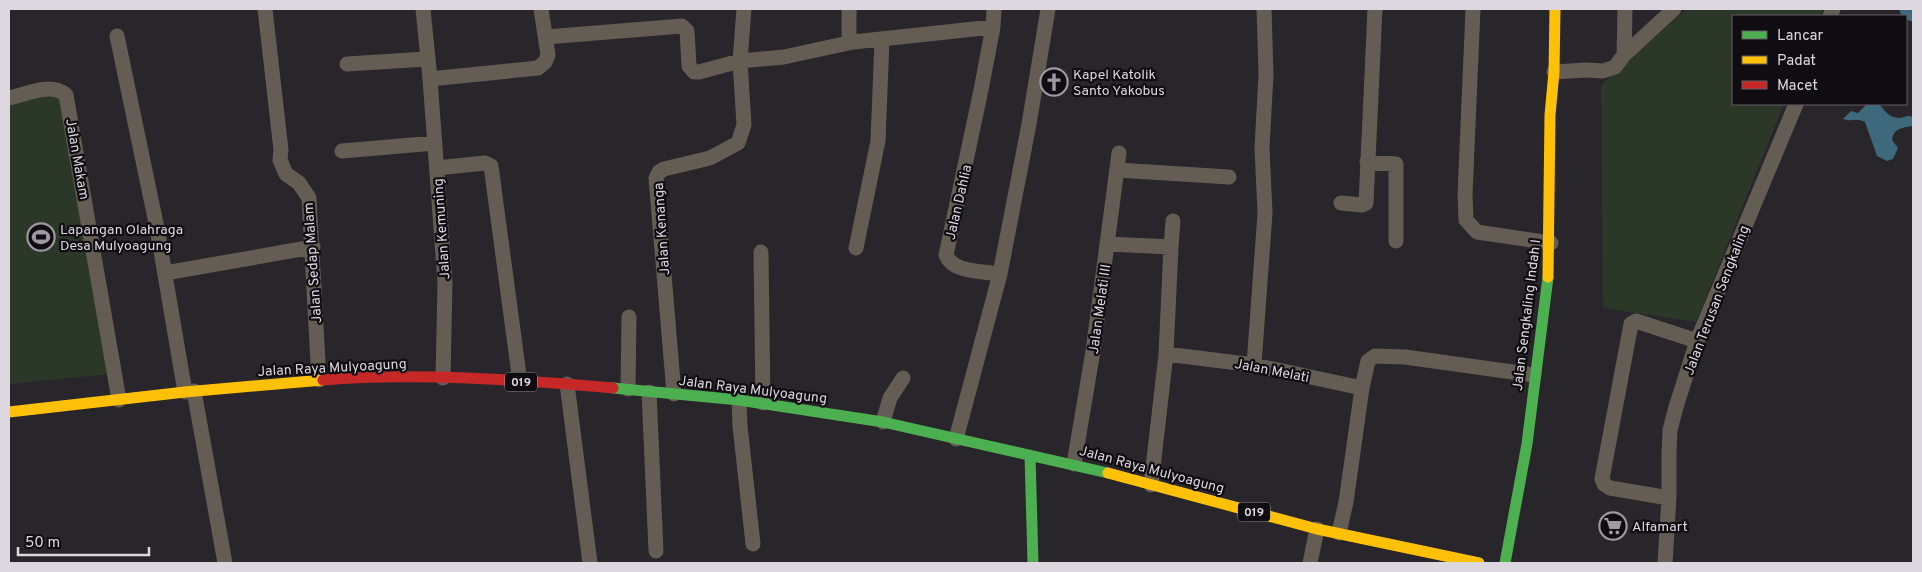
<svg xmlns="http://www.w3.org/2000/svg" width="1922" height="572" font-family="Overpass,sans-serif">
<style>
.green{fill:#2b3828}
.water{fill:#3e687c}
.lines{fill:none;stroke-linecap:round;stroke-linejoin:round}
.canal{stroke:#3e687c;stroke-width:19}
.street{stroke:#635d54;stroke-width:15}
.fast{stroke:#4caf50;stroke-width:11}
.slow{stroke:#ffc107;stroke-width:11}
.jam{stroke:#c62828;stroke-width:11}
.labels{text-anchor:middle;stroke-width:4.5;stroke-linejoin:round;paint-order:stroke}
.shield{fill:#100d12;stroke:#a09ba2;stroke-width:1}
.shield-label{font-size:12px;font-weight:bold;fill:#ddd8e0}
.poi-label{font-size:14px;fill:#ddd8e0;stroke:#100d12;text-anchor:start}
.street-label{font-size:14px;fill:#ddd8e0;stroke:#100d12}
</style>
<rect width="100%" height="100%" fill="#28252b"/>
<!-- green -->
<path class="green" d="M 1687,9 L 1823,9 L 1820,16 L 1733,16 L 1733,104 L 1784,104 L 1696,322 L 1603,308 L 1601,85 Z
M 56,94 L 62,97 L 110,374 L 9,384 L 9,102 Z"/>
<!-- water -->
<path class="water" d="M 1867,104 L 1879,104 C 1883,109 1890,118 1898,118 C 1905,118 1907,114 1913,117 L 1912,126 C 1902,128 1894,128 1892,140 L 1898,148 L 1893,159 L 1887,161 L 1877,156 L 1865,122 C 1857,118 1851,122 1843,119 L 1851,111 L 1858,113 Z"/>
<g class="lines">
<!-- canal -->
<path class="canal" d="M 1909,9 L 1913,12"/>
<!-- street -->
<path class="street" d="M 265,9 L 281,150 L 280,160 L 286,174 L 299,183 L 309,198 L 319,380
M 423,9 L 430,79 L 445,282 L 443,378
M 1473,9 L 1465,195 L 1466,220 L 1477,232 L 1551,243
M 1830,16 L 1833,9
M 117,36 L 157,228 L 185,392
M 546,37 L 682,26 L 687,31 L 689,66 L 694,72 L 699,72 L 740,61 L 784,57 L 853,42 L 993,27
M 849,43 L 849,9
M 1624,55 L 1625,9
M 347,64 L 427,59
M 1554,72 L 1586,70 L 1603,71 L 1615,67 L 1624,55 L 1674,9
M 430,79 L 538,68 L 545,62 L 548,55 L 541,9
M 9,98 C 27,94 51,82 66,95 L 119,400
M 342,151 L 435,143
M 1367,162 L 1396,164 L 1396,241
M 437,168 L 485,163 L 491,166 L 520,382
M 1117,170 L 1229,177
M 1341,203 L 1362,205 L 1366,203 L 1375,9
M 1108,244 L 1171,247 L 1166,354 L 1151,485
M 1171,247 L 1173,221
M 856,248 L 878,141 L 882,40
M 761,252 L 763,403
M 165,273 L 313,247
M 1000,274 L 1029,124 L 1048,9
M 1166,354 L 1254,365 L 1362,388 L 1346,502 L 1339,533
M 1254,365 L 1265,213 L 1262,148 L 1266,74 L 1264,9
M 567,384 L 590,563
M 1362,388 L 1368,361 L 1375,356 L 1405,357 L 1534,375
M 628,389 L 629,317
M 194,391 L 225,563
M 649,392 L 656,551
M 674,394 L 656,178 L 659,172 L 664,169 L 710,158 L 738,143 L 744,125 L 740,61 L 744,9
M 739,400 L 740,426 L 753,544
M 883,422 L 890,398 L 903,378
M 956,439 L 1000,274 C 983,271 953,273 946,255 L 981,90 L 993,27 L 994,9
M 1074,464 L 1093,351 L 1119,153
M 1669,498 L 1610,488 L 1604,484 L 1602,479 L 1631,324 L 1636,321 L 1697,341
M 1310,563 L 1317,529
M 1665,563 L 1669,498 L 1669,452 L 1670,430 L 1676,407 L 1697,341 L 1796,104"/>
<!-- fast -->
<path class="fast" d="M 613,388 L 739,400 L 883,422 L 1108,473
M 1030,455 L 1033,563
M 1505,563 L 1527,444 L 1548,277"/>
<!-- slow -->
<path class="slow" d="M 1548,277 L 1550,115 L 1554,72 L 1555,9
M 9,412 L 185,392 L 323,380
M 1108,473 L 1317,529 L 1479,563"/>
<!-- jam -->
<path class="jam" d="M 323,380 C 417,372 519,380 613,388"/>
</g>
<!-- icons -->
<defs>
<g id="church-ring" transform="scale(1.4375)"><circle r="9.5" fill="#100d12" stroke="#9e99a1" stroke-width="1.5"/><path d="M-1.2-6h2.4v3.5h3.3v2.4h-3.3V6h-2.4V-.1h-3.3v-2.4h3.3Z" fill="#9e99a1"/></g>
<g id="stadium-ring" transform="scale(1.4375)"><circle r="9.5" fill="#100d12" stroke="#9e99a1" stroke-width="1.5"/><path d="M0-5a6.5 5 0 1 0 0 10a6.5 5 0 1 0 0-10ZM-3.5-1.8h7v3.6h-7Z" fill="#9e99a1"/></g>
<g id="supermarket-ring" transform="scale(1.4375)"><circle r="9.5" fill="#100d12" stroke="#9e99a1" stroke-width="1.5"/><path d="M-6-5.5h2.5l.6 2H6L4.5 2H-2.5L-4.4-4H-6ZM-1.5 3.2a1.3 1.3 0 1 0 .1 0ZM3 3.2a1.3 1.3 0 1 0 .1 0Z" fill="#9e99a1"/></g>
</defs>
<g fill-rule="evenodd">
<use href="#church-ring" x="1054" y="82"/>
<use href="#stadium-ring" x="41" y="237"/>
<use href="#supermarket-ring" x="1613" y="526"/>
</g>
<g class="labels">
<!-- shield labels -->
<g class="shield">
<rect x="505" y="372.5" width="32" height="19" rx="4"/>
<rect x="1238" y="502.5" width="32" height="19" rx="4"/>
</g>
<g class="shield-label">
<text x="521" y="386">019</text>
<text x="1254" y="516">019</text>
</g>
<!-- poi labels -->
<g class="poi-label">
<text x="1073" y="79">Kapel Katolik<tspan x="1073" dy="16">Santo Yakobus</tspan></text>
<text x="60" y="234">Lapangan Olahraga<tspan x="60" dy="16">Desa Mulyoagung</tspan></text>
<text x="1632" y="531">Alfamart</text>
</g>
<!-- street labels -->
<g class="street-label">
<text transform="translate(78 159) rotate(80)" y="5">Jalan Makam</text>
<text transform="translate(958 202) rotate(-77)" y="5">Jalan Dahlia</text>
<text transform="translate(441 229) rotate(-94)" y="5">Jalan Kemuning</text>
<text transform="translate(661 229) rotate(-94)" y="5">Jalan Kenanga</text>
<text transform="translate(312 263) rotate(-94)" y="5">Jalan Sedap Malam</text>
<text transform="translate(1716 300) rotate(-69)" y="5">Jalan Terusan Sengkaling</text>
<text transform="translate(1099 309) rotate(-82)" y="5">Jalan Melati III</text>
<text transform="translate(1526 315) rotate(-83)" y="5">Jalan Sengkaling Indah I</text>
<text transform="translate(332 367) rotate(-3)" y="5">Jalan Raya Mulyoagung</text>
<text transform="translate(1272 370) rotate(11)" y="5">Jalan Melati</text>
<text transform="translate(753 389) rotate(7)" y="5">Jalan Raya Mulyoagung</text>
<text transform="translate(1152 469) rotate(15)" y="5">Jalan Raya Mulyoagung</text>
</g>
</g>
<!-- border -->
<rect width="1922" height="572" fill="none" stroke="#ddd8e0" stroke-width="20"/>
<!-- legend -->
<rect x="1732" y="15" width="175" height="90" fill="#100d12" stroke="#625e64"/>
<rect x="1742" y="31" width="25" height="8" fill="#4caf50" stroke="#625e64"/>
<text x="1777" y="40" font-size="15" fill="#ddd8e0">Lancar</text>
<rect x="1742" y="56" width="25" height="8" fill="#ffc107" stroke="#625e64"/>
<text x="1777" y="65" font-size="15" fill="#ddd8e0">Padat</text>
<rect x="1742" y="81" width="25" height="8" fill="#c62828" stroke="#625e64"/>
<text x="1777" y="90" font-size="15" fill="#ddd8e0">Macet</text>
<!-- scale -->
<path d="M18 547v8h131v-8" fill="none" stroke="#ddd8e0" stroke-width="2.5"/>
<text x="25" y="547" font-size="15" fill="#ddd8e0" stroke="#100d12" stroke-width="4" paint-order="stroke">50 m</text>
</svg>
